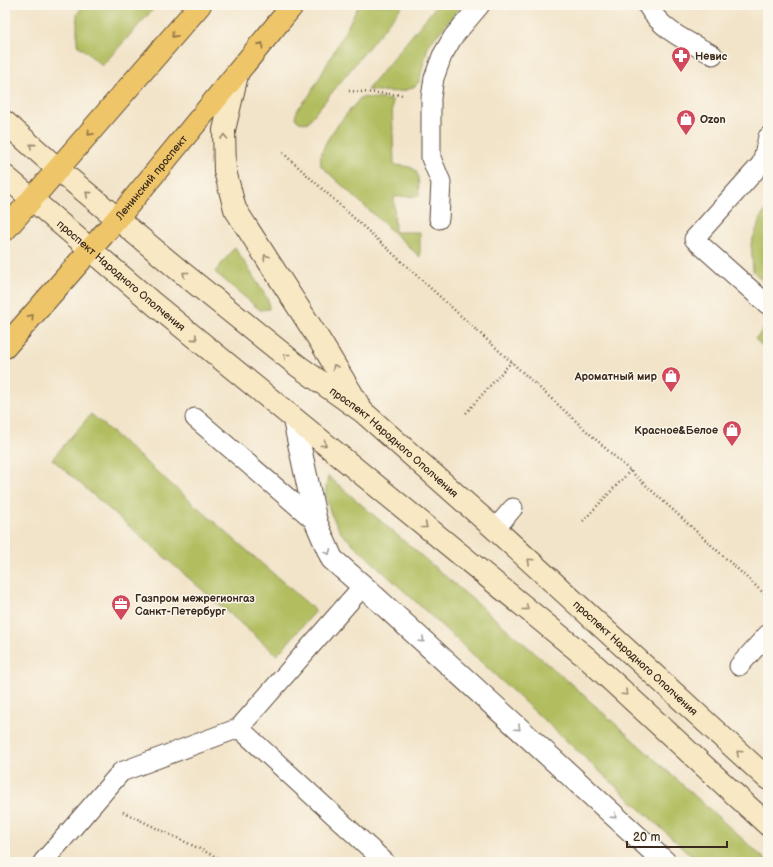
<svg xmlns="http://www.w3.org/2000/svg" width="773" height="867" font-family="'Balsamiq Sans',sans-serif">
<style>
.green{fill:#b1bd5f;stroke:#76743e}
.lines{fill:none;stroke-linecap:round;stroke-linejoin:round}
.lane-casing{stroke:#564638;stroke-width:21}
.street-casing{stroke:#564638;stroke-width:24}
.secondary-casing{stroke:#564638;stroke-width:24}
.primary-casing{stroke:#564638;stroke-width:24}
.path{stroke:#564638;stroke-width:2.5;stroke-dasharray:1 3;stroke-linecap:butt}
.lane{stroke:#fff;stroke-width:19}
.street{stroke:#fff;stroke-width:22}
.secondary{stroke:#f8e8c3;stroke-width:22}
.primary{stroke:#eec569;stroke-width:22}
.oneway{stroke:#8c7040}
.oneway2{stroke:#9a8970}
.oneway3{stroke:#a79f9a}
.labels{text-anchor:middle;stroke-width:3;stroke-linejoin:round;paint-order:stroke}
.poi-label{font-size:11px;font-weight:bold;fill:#3b2a1e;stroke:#fbf7ec;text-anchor:start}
.street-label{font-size:11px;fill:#3b2a1e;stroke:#fbf7ec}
</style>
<rect width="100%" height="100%" fill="#fbf7ec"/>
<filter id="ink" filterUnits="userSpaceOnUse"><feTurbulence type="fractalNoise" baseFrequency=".025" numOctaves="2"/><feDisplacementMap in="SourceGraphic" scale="8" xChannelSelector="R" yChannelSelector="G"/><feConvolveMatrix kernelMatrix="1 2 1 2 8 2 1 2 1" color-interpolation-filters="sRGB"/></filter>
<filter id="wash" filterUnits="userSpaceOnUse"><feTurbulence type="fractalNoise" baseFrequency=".012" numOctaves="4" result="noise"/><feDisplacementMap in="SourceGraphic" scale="16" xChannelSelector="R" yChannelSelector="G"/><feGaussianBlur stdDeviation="0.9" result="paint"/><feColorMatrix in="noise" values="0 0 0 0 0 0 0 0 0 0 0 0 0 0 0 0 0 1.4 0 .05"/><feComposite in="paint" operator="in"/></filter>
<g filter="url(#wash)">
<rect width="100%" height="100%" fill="#f2e4c9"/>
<!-- green -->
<path class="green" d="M 84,5 L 157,5 L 102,66 L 77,44 L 77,14 Z
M 359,5 L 403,5 L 308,122 C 302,124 294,122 296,114 C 297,107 307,100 310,94 C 327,65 343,35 359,5 Z
M 437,5 L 462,5 L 428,46 L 419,82 C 407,96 384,91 367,90 Z
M 361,97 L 392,100 L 394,165 C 421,167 418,170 419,196 L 394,197 L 395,232 L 420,232 L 420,257 L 321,166 C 316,144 348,114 361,97 Z
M 768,207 L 768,287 L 753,271 L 751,244 L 761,217 Z
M 235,247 L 268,300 L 269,309 L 260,310 L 215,272 Z
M 768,324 L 768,351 L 755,339 Z
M 91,414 L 316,611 L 277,655 L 52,459 Z
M 328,476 L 569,682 L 768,862 L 698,862 L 341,533 L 331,514 L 325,494 Z"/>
</g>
<g filter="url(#ink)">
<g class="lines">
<!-- lane casing -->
<g class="lane-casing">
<path id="lane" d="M 647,5 C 662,31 687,41 713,55
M 768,137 L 762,163 L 694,239 L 768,305
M 439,219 L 441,182 L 431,158 L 431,98 L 434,78 L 442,56 L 453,37 L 480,5
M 195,418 L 316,522
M 495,529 L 513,508
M 739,666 L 768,634
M 239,728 L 385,862
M 43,862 L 121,772 L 239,728 L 363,586"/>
</g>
<!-- street casing -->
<g class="street-casing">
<path id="street" d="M 294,420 L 316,522 L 332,559 L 363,586 L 665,862"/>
</g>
<!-- secondary casing -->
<g class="secondary-casing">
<g id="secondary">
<path d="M 237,75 L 224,130 L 225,171 L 235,209 L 320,341 L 358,404"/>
<path id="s1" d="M 5,122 L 59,170 L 180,271 L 298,366 L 363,412 L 495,529 L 768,779"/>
<path id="s2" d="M 5,176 L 154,304 L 587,658 L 768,825"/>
</g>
</g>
<!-- primary casing -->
<g class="primary-casing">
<g id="primary">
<path d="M 5,230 L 200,5"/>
<path id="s3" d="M 5,347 L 117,219 L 293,5"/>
</g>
</g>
<!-- path -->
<path class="path" d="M 349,91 L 404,95
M 283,153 L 768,597
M 466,413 L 512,361
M 583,521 L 631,470
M 123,812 L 227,862"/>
<!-- lane -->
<use href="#lane" class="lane"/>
<!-- street -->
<use href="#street" class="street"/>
<!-- secondary -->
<use href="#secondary" class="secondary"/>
<!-- primary -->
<use href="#primary" class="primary"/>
</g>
<!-- one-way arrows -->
<defs><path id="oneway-chevron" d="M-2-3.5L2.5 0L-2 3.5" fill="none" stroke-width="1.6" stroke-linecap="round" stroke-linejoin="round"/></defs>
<g class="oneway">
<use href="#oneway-chevron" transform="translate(174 35) rotate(131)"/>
<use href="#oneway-chevron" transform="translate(261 45) rotate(-51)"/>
<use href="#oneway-chevron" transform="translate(90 133) rotate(131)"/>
<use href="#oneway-chevron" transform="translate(31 317) rotate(-50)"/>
</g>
<g class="oneway2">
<use href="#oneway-chevron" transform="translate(224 137) rotate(-91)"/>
<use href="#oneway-chevron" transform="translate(32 146) rotate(-139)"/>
<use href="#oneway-chevron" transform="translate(88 194) rotate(-140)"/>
<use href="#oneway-chevron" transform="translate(266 257) rotate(-123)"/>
<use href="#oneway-chevron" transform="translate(185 274) rotate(-141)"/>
<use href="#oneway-chevron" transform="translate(195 338) rotate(40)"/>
<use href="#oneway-chevron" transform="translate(286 356) rotate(-141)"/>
<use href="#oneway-chevron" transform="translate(335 367) rotate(-121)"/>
<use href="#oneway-chevron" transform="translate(324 444) rotate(39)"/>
<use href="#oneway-chevron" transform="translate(425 526) rotate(39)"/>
<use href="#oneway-chevron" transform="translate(530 561) rotate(-137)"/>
<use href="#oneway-chevron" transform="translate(526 608) rotate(39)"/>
<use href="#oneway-chevron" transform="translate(625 693) rotate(43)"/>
<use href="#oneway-chevron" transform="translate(739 753) rotate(-137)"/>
</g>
<g class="oneway3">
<use href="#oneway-chevron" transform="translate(328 552) rotate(67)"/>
<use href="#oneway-chevron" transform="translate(422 640) rotate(42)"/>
<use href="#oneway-chevron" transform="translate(518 728) rotate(42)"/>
<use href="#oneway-chevron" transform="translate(614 816) rotate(42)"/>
</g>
</g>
<!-- icons -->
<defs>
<g id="pharmacy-pin" transform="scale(1)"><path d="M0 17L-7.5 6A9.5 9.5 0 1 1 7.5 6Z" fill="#d1495b" stroke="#fbf7ec"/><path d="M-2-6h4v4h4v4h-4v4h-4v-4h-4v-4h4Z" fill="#fff"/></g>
<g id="shop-pin" transform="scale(1)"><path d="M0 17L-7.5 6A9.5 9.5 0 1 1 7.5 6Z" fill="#d1495b" stroke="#fbf7ec"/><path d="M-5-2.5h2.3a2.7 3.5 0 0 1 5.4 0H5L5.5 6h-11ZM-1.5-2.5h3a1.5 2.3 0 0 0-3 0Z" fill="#fff"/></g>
<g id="office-pin" transform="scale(1)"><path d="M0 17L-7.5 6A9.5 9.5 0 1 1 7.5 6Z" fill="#d1495b" stroke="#fbf7ec"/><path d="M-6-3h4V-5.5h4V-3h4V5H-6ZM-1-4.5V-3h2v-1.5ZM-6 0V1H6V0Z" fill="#fff"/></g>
</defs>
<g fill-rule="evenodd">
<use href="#pharmacy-pin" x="681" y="56"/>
<use href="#shop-pin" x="686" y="119"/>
<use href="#shop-pin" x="671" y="376"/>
<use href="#shop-pin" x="732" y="430"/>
<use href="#office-pin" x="121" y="604"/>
</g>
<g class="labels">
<!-- poi labels -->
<g class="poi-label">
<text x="695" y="60">Невис</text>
<text x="700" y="123">Ozon</text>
<text x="657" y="380" text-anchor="end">Ароматный мир</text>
<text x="718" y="434" text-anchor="end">Красное&amp;Белое</text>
<text x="135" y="602">Газпром межрегионгаз<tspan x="135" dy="13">Санкт-Петербург</tspan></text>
</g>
<!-- street labels -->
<g class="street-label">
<text dy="4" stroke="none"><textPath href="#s3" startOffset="224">Ленинский проспект</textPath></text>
<text dy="4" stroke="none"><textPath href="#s2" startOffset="153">проспект Народного Ополчения</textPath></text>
<text dy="4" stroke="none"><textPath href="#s1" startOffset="504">проспект Народного Ополчения</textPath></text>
<text dy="4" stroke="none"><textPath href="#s1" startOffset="828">проспект Народного Ополчения</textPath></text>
</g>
</g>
<!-- margin -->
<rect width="773" height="867" fill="none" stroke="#fbf7ec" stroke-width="20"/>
<!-- scale -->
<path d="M627 841v6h100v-6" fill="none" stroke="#3b2a1e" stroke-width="2"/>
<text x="633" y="841" font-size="12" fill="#3b2a1e" stroke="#fbf7ec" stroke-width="3" paint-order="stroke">20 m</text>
</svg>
